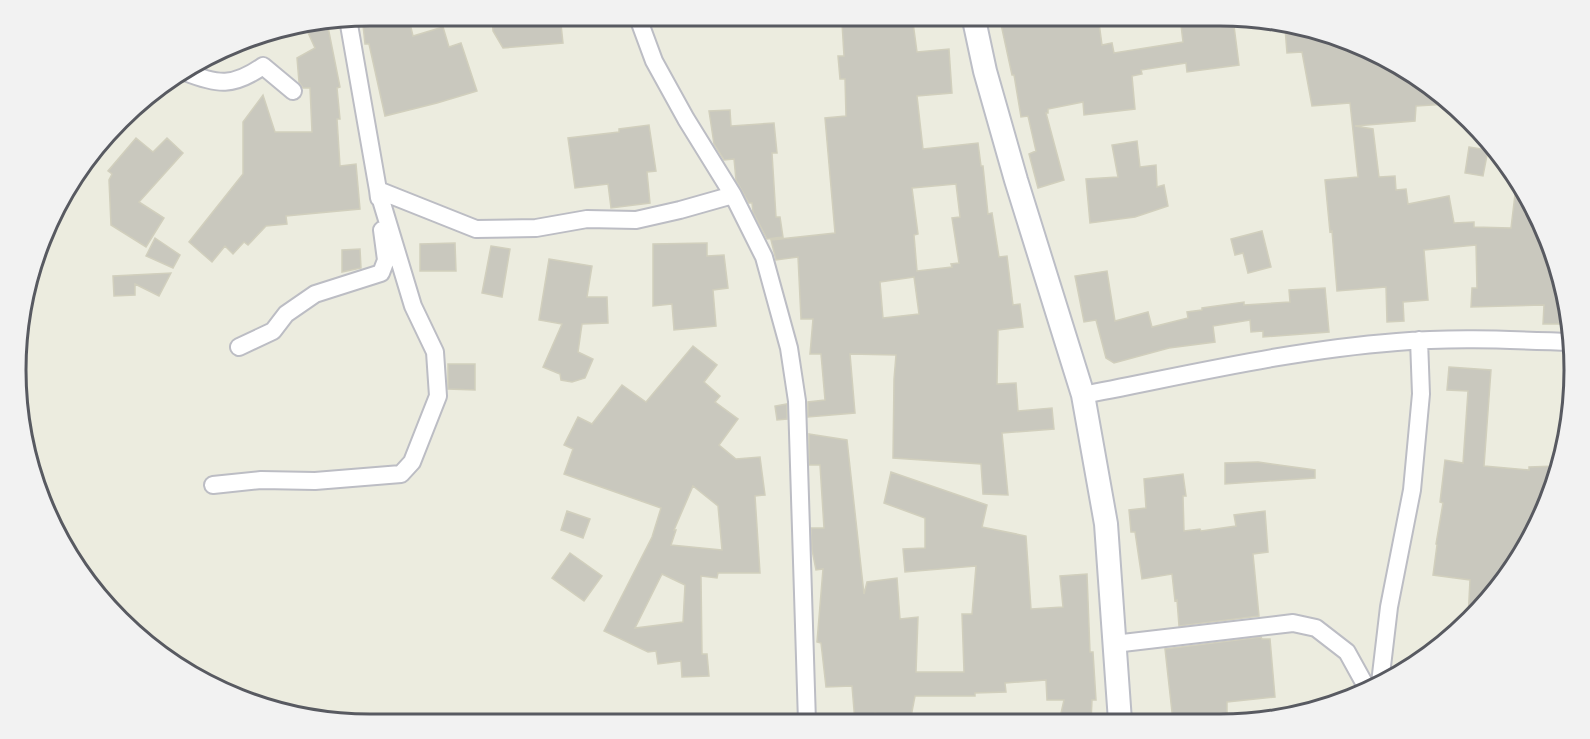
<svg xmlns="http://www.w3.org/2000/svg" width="1590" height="739" font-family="Overpass,sans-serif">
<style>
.building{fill:#c9c8be;stroke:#d1cfbd;stroke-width:1.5;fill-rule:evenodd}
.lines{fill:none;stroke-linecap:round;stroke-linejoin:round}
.street-casing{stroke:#bcbdc4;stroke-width:20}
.secondary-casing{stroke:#bcbec6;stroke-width:26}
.street{stroke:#fff;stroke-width:16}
.secondary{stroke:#fff;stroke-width:22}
.rim{fill:none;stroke:#585a61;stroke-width:3}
</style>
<rect width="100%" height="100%" fill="#ececdf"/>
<!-- building -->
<path class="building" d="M 397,15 L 408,15 L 413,36 L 443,27 L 449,47 L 461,43 L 477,91 L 437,103 L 385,116 L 369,44 L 365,44 L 363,25 Z
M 492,15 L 560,15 L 563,43 L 503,48 L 493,31 Z
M 848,15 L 912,15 L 917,52 L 949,49 L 952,93 L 917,96 L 923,149 L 978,143 L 981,166 L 983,166 L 988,214 L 992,213 L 999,257 L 1007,256 L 1013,305 L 1020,304 L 1023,327 L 998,330 L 997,384 L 1016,383 L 1018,411 L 1052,408 L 1054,429 L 1002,433 L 1008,495 L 983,494 L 981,464 L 893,458 L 894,379 L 896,355 L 850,354 L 855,413 L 808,417 L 808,402 L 825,400 L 821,354 L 810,354 L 813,319 L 801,319 L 798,257 L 776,260 L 771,240 L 835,233 L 825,118 L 846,116 L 845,79 L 840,79 L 838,56 L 844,56 L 842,23 L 849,23 ZM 956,184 L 960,217 L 952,218 L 959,263 L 951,264 L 952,267 L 917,271 L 914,235 L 918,234 L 912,188 ZM 914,277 L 919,314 L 883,318 L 880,282 Z
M 999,15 L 1051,15 L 1053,22 L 1098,15 L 1102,45 L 1112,43 L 1114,53 L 1183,42 L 1181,25 L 1233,18 L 1239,65 L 1187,72 L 1186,63 L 1141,70 L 1142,74 L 1132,76 L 1135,109 L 1084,115 L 1083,102 L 1048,109 L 1048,113 L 1046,113 L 1064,180 L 1038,188 L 1029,154 L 1036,151 L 1028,116 L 1021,117 L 1014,75 L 1012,75 Z
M 327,22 L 340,87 L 337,88 L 340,119 L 337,119 L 340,166 L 356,164 L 360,209 L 286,216 L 287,224 L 266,226 L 248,245 L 244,242 L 233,254 L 225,246 L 212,262 L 189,242 L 243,174 L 243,122 L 263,95 L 275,132 L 312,132 L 310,88 L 303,88 L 299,82 L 297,58 L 315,48 L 305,26 Z
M 1285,28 L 1314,34 L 1314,40 L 1339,39 L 1356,42 L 1450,104 L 1416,106 L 1415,121 L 1355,126 L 1373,129 L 1379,177 L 1395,176 L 1396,190 L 1406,189 L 1408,204 L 1449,196 L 1454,223 L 1474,222 L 1474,227 L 1511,228 L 1516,186 L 1534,213 L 1532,228 L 1545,230 L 1548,234 L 1566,324 L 1543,324 L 1544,305 L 1471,307 L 1472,288 L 1477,288 L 1476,245 L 1424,250 L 1428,300 L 1403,302 L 1404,321 L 1387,322 L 1386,287 L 1337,291 L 1332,231 L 1330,232 L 1325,180 L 1358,177 L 1350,103 L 1312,106 L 1302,52 L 1287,53 Z
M 730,110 L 731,126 L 774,123 L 777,153 L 772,153 L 776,217 L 780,217 L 783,237 L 767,239 L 753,212 L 752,203 L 749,203 L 736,180 L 734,159 L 724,160 L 714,144 L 709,111 Z
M 649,125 L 656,171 L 647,172 L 650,203 L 611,208 L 608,184 L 575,188 L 568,138 L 619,132 L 619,129 Z
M 136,138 L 153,152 L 167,138 L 183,153 L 139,202 L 164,218 L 146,247 L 111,225 L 109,180 L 112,174 L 108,171 Z
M 1137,141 L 1140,167 L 1156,165 L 1157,187 L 1164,185 L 1168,206 L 1135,217 L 1090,223 L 1086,179 L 1118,177 L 1112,145 Z
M 1469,147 L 1488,150 L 1483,176 L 1465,173 Z
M 1262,231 L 1271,267 L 1248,273 L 1243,253 L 1235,255 L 1231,239 Z
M 155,238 L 180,255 L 173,268 L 146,256 Z
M 455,243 L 456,271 L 420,271 L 420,244 Z
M 707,243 L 707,256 L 724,255 L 728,288 L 713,290 L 716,326 L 674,330 L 672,304 L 653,306 L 653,244 Z
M 491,246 L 510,249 L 502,297 L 482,293 Z
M 360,249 L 361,268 L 342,272 L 342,250 Z
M 549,259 L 592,266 L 587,297 L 607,297 L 608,323 L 582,324 L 578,352 L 593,359 L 585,378 L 572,382 L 561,380 L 560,374 L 543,367 L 562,324 L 539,320 Z
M 1107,271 L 1115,321 L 1148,312 L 1152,327 L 1188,318 L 1187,312 L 1202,310 L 1202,308 L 1244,302 L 1244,305 L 1290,302 L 1289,290 L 1325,288 L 1329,332 L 1263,337 L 1263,331 L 1251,332 L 1250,320 L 1213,326 L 1215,342 L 1169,348 L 1114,363 L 1106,358 L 1096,320 L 1084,322 L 1075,276 Z
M 171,273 L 159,296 L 135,284 L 135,295 L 114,296 L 113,276 Z
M 693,346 L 717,365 L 704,382 L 720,396 L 715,402 L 738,419 L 719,445 L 736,459 L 760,457 L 765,495 L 755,496 L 760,573 L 718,573 L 717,578 L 701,576 L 702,654 L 707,654 L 709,676 L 682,677 L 681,661 L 658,664 L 656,651 L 648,652 L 604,631 L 652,537 L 661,508 L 564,474 L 573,449 L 564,445 L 578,417 L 592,424 L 622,385 L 646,402 ZM 693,486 L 718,506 L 722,550 L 671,545 L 676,530 L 674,530 ZM 662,574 L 685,585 L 683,622 L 635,628 Z
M 448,364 L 475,364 L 475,390 L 448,389 Z
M 1449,367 L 1491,370 L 1484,466 L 1529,470 L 1529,467 L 1556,466 L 1548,505 L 1502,586 L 1468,619 L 1470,580 L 1433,575 L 1437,545 L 1436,544 L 1443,503 L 1440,502 L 1445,460 L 1463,463 L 1468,391 L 1447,390 Z
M 787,404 L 787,419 L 777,420 L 775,406 Z
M 809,434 L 847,440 L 864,594 L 867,582 L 897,578 L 900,619 L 918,617 L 916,672 L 964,672 L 962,614 L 972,614 L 976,566 L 905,572 L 903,549 L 925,548 L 925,518 L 884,503 L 891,472 L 987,505 L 982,527 L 1026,536 L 1031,609 L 1063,607 L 1060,576 L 1087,574 L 1090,652 L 1093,652 L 1096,700 L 1092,700 L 1091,722 L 1059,722 L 1064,700 L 1047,700 L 1046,680 L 1005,683 L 1006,692 L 975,693 L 975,696 L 915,696 L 910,722 L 875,713 L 876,722 L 855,722 L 852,686 L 826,687 L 821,643 L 817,642 L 823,569 L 816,570 L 812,550 L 811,528 L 824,528 L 820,465 L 809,465 Z
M 1258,462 L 1315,470 L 1315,478 L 1225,484 L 1225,463 Z
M 1183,474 L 1186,496 L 1183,496 L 1184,531 L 1200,529 L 1201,531 L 1236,526 L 1234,515 L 1265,511 L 1268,552 L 1253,554 L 1259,616 L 1179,626 L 1177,600 L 1175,601 L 1172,574 L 1142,579 L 1135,532 L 1131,532 L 1129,510 L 1146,508 L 1144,479 Z
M 567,511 L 590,519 L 583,538 L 561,530 Z
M 570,553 L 602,576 L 584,601 L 552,578 Z
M 1261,637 L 1262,639 L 1270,639 L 1275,697 L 1227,702 L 1227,721 L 1173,721 L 1165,649 Z"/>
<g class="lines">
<!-- street casing -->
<g class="street-casing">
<path id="street" d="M 637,15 L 654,61 L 686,119 L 733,195 L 764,257 L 789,348 L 797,401 L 807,722
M 185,72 C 218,85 233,87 263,66 L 293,91
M 379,198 L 378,190 L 476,229 L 536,228 L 587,219 L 636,220 L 680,210 L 733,195
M 239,347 L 273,331 L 286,314 L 315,294 L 381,273 L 386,260 L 382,230
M 1083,395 C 1187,375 1291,350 1397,342 C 1454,337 1512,340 1569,342
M 213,485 L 261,480 L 315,481 L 401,474 L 412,462 L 438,396 L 435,352 L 413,306 L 378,190 L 348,19
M 1114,644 L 1293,623 L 1316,628 L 1347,652 L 1368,690
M 1380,683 L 1389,607 L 1412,490 L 1421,394 L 1419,340"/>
</g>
<!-- secondary casing -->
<g class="secondary-casing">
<path id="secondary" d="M 973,15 L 985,71 L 1016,180 L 1083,395 L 1106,524 L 1120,721"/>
</g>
<!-- street -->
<use href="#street" class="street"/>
<!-- secondary -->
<use href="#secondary" class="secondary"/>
</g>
<!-- crop -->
<path d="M0 0H1590V739H0ZM370 26H1220A344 344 0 0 1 1564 370V370A344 344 0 0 1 1220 714H370A344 344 0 0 1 26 370V370A344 344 0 0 1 370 26Z" fill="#f2f2f2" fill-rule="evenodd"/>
<path class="rim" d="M370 26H1220A344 344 0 0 1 1564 370V370A344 344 0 0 1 1220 714H370A344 344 0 0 1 26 370V370A344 344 0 0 1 370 26Z"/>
</svg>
